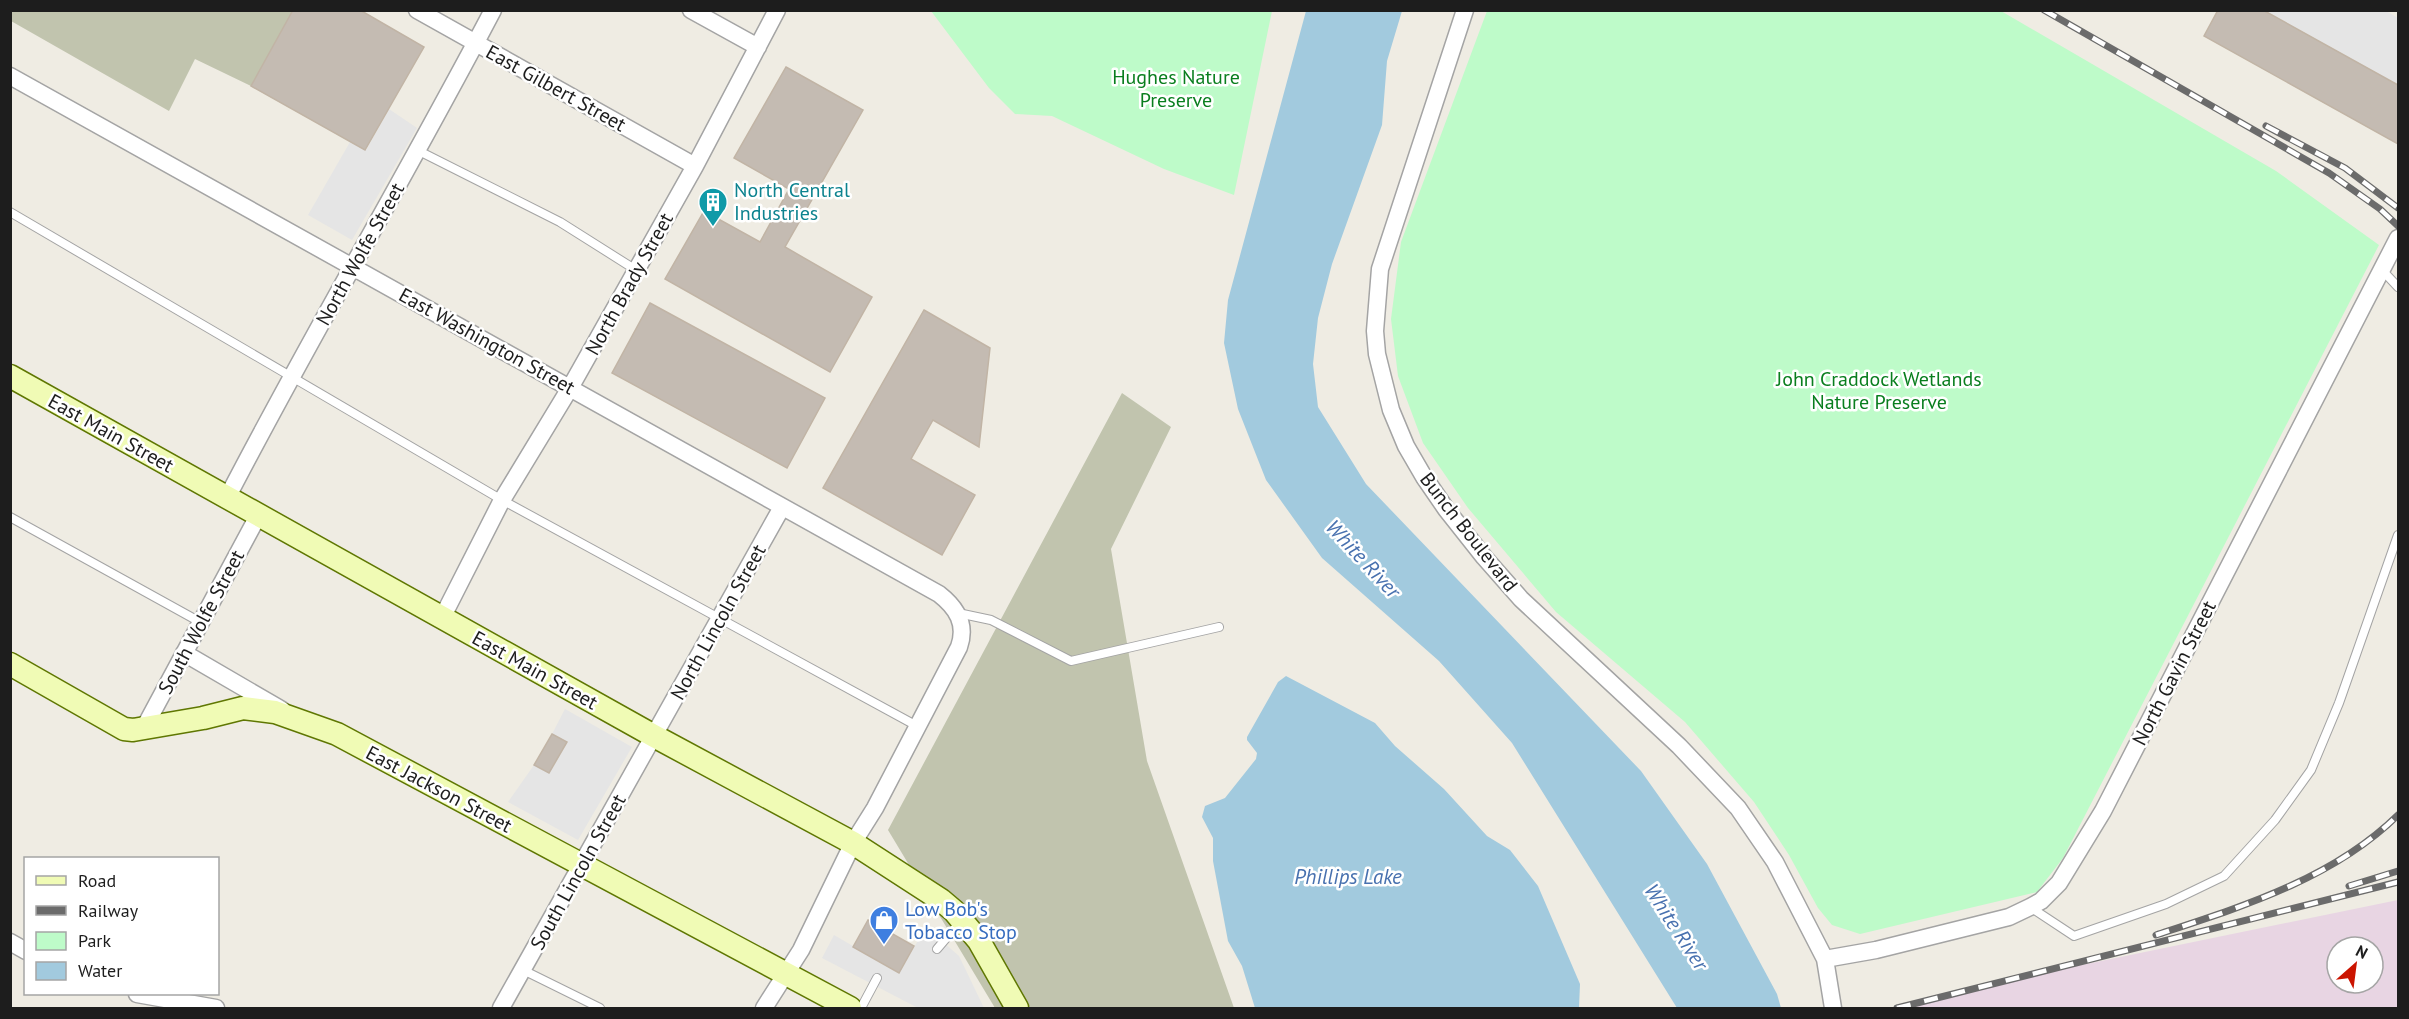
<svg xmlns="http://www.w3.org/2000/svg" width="2409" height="1019" font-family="'PT Sans',sans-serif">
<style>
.industrial{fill:#e8d5e3;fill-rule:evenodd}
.construction{fill:#c1c4ae}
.park{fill:#befbc9}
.parking{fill:#e5e5e5}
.water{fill:#a2cade}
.building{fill:#c4bbb2;stroke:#c1b4a5;stroke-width:1.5}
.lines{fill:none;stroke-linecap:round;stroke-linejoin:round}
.lane-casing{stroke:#a4a4a4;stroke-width:10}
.street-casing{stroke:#a4a4a4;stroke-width:19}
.secondary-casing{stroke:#5f7702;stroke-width:25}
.lane{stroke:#fff;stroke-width:8}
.street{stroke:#fff;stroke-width:16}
.secondary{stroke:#f0fbb5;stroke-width:22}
.rail-casing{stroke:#6b6b6b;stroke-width:7}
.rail{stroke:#fff;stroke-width:4.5;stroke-dasharray:14;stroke-linecap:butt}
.labels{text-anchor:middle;stroke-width:5;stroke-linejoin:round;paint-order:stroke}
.park-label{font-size:20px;fill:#097e1e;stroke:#fff}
.street-label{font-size:20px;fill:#1d1d1d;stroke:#fff}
.culture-label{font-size:20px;fill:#0d838f;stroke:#fff;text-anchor:start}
.shop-label{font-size:20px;fill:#366cbe;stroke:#fff;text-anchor:start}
.water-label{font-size:21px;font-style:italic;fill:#4871af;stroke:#fff}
</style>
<rect width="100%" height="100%" fill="#efece3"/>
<!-- industrial -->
<path class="industrial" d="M 2398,900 L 2398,1008 L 1897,1008 L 2028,976 ZM 2337,947 L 2373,947 L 2373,983 L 2337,983 Z"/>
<!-- construction -->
<path class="construction" d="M 11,10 L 293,11 L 251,86 L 195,59 L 169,111 L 11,21 Z
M 1122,393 L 1171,427 L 1111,549 L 1147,761 L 1234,1008 L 995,1008 L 888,830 Z"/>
<!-- park -->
<path class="park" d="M 931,11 L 1272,11 L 1234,195 L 1164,169 L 1052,116 L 1015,114 L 989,88 Z
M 2001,11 L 2276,171 L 2379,245 L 2063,858 L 2037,892 L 1860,934 L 1832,925 L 1818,908 L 1789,855 L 1754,802 L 1685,722 L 1556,612 L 1468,508 L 1423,443 L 1398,376 L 1391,319 L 1401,242 L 1487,11 Z"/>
<!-- parking -->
<path class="parking" d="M 2263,11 L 2386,11 L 2398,18 L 2398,85 Z
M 389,109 L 417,128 L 352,240 L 308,215 L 350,142 L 366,150 Z
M 565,709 L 632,747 L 578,840 L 508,802 L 534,765 L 549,773 L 566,742 L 552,734 Z
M 926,927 L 959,956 L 984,1008 L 918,1008 L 822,958 L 834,935 L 899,973 Z"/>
<!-- water -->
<path class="water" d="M 1306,11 L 1402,11 L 1387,61 L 1382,125 L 1332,264 L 1318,318 L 1313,364 L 1318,407 L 1366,484 L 1641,771 L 1707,864 L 1777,994 L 1781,1008 L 1677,1008 L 1512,743 L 1439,661 L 1322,558 L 1266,480 L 1238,409 L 1224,343 L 1228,300 Z
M 1286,676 L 1375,723 L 1395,746 L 1444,789 L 1487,836 L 1510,850 L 1538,886 L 1580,984 L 1579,1008 L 1255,1008 L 1242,966 L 1228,941 L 1213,861 L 1213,838 L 1202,817 L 1205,806 L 1225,798 L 1256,759 L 1257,753 L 1247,740 L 1247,737 L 1278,682 Z"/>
<!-- building -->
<path class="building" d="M 293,10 L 360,10 L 424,47 L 365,150 L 251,86 Z
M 2218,10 L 2263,10 L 2398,85 L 2398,144 L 2204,36 Z
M 786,67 L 863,110 L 785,247 L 872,297 L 830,372 L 665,279 L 704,211 L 760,242 L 789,189 L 734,158 Z
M 650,303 L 825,398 L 787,468 L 612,373 Z
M 924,310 L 990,348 L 979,447 L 933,420 L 911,459 L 975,495 L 942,555 L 823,488 Z
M 552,734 L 567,742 L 549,773 L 534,765 Z
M 868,920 L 914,946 L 899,973 L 853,947 Z"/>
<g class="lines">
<!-- lane casing -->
<g class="lane-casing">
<path id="lane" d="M 417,150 L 560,222 L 636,270
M 10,212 L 502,500 L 917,726
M 2382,270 L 2398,287
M 10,517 L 200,622
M 958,613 L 991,620 L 1071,661 L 1219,627
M 2030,907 L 2074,936 L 2166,904 L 2224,876 L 2275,820 L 2311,770 L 2339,703 L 2398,535
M 937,949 L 960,922
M 523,970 L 600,1008
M 861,1008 L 877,978"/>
</g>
<!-- street casing -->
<g class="street-casing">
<path id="street" d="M 417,10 L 695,166
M 691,10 L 758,47
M 1465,10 L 1380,269 L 1375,331 L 1377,354 L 1391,410 L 1406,446 L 1424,477 L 1446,509 L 1484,557 L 1521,599 L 1679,746 L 1738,808 L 1775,862 L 1825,959 L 1833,1008
M 10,76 L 939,594 C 957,608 967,624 959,647 L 875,808 L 853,843 L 801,950 L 764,1008
M 227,498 C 312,334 407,174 493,10
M 442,618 L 502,500 L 570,388 L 695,166 L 777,10
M 184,653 L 282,710
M 144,728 L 258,516
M 10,942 L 26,951
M 1825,959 L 1876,950 L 2009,917 L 2030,907 L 2041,901 L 2059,883 L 2103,811 L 2398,238
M 137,994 L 216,1008
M 501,1008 L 782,507"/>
</g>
<!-- secondary casing -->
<g class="secondary-casing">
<path id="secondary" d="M 10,376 L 654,736 L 853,843 L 941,900 L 954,911 L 979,941 L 1017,1008
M 10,664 L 124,729 L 133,730 L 203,718 L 243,708 L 275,712 L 337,734 L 850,1008"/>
</g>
<!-- lane -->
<use href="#lane" class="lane"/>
<!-- street -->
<use href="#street" class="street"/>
<!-- secondary -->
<use href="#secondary" class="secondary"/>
<!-- rail casing -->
<g class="rail-casing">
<path id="rail" d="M 2044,10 L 2329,173 L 2380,209 L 2398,226
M 2266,126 L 2345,168 L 2398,208
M 2349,886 L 2398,871
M 2156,935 C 2241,907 2333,879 2398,815
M 1897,1008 L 2398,882"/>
</g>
<!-- rail -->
<use href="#rail" class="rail"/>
</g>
<!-- icons -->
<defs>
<g id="building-pin" transform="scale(1.5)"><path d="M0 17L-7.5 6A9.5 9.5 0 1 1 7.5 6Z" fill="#0f9aa8" stroke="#fff"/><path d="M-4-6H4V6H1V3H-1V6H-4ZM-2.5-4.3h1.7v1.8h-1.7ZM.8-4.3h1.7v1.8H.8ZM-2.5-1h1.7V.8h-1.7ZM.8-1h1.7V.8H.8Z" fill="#fff"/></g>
<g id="shop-pin" transform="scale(1.5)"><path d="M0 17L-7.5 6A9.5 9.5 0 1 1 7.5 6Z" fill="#3f7fe0" stroke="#fff"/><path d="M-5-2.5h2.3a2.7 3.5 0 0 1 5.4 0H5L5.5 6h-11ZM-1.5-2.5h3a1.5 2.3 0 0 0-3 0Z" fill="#fff"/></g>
</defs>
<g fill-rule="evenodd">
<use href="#building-pin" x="713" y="202"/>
<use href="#shop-pin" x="884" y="920"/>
</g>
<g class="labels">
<!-- park labels -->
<g class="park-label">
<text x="1176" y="84">Hughes Nature<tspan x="1176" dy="23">Preserve</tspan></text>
<text x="1879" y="386">John Craddock Wetlands<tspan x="1879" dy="23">Nature Preserve</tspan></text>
</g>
<!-- street labels -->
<g class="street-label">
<text transform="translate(556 88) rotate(29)" y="7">East Gilbert Street</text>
<text transform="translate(360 254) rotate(-61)" y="7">North Wolfe Street</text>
<text transform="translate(629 284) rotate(-61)" y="7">North Brady Street</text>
<text transform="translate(487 341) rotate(29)" y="7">East Washington Street</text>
<text transform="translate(111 433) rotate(29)" y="7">East Main Street</text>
<text transform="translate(1469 532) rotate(52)" y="7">Bunch Boulevard</text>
<text transform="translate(201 622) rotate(-62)" y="7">South Wolfe Street</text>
<text transform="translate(718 622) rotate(-61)" y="7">North Lincoln Street</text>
<text transform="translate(535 670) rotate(29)" y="7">East Main Street</text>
<text transform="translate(2174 673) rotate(-63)" y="7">North Gavin Street</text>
<text transform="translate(439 789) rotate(28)" y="7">East Jackson Street</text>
<text transform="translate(578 872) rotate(-61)" y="7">South Lincoln Street</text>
</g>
<!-- culture labels -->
<g class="culture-label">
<text x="734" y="197">North Central<tspan x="734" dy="23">Industries</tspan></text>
</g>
<!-- shop labels -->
<g class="shop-label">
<text x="905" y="916">Low Bob's<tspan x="905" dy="23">Tobacco Stop</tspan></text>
</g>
<!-- water labels -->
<g class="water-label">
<text transform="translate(1363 559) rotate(47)" y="7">White River</text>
<text x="1348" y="884">Phillips Lake</text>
<text transform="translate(1676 927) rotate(57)" y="7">White River</text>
</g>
</g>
<!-- border -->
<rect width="2409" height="1019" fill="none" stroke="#1d1d1d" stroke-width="24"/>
<!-- legend -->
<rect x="24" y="857" width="195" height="138" fill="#ffffff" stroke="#a5a5a5" stroke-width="1.5"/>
<rect x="36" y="876" width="30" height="9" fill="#f0fbb5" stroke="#a5a5a5" stroke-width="1.5"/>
<text x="78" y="887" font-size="18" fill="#1d1d1d">Road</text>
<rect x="36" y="906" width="30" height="9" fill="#6b6b6b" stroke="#a5a5a5" stroke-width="1.5"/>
<text x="78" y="917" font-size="18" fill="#1d1d1d">Railway</text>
<rect x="36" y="932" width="30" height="18" fill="#befbc9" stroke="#a5a5a5" stroke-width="1.5"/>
<text x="78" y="947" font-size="18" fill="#1d1d1d">Park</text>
<rect x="36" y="962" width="30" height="18" fill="#a2cade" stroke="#a5a5a5" stroke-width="1.5"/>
<text x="78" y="977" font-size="18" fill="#1d1d1d">Water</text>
<!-- north arrow -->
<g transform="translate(2355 965) rotate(28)"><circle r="28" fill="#ffffff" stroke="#a5a5a5" stroke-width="1.5"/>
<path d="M0-4.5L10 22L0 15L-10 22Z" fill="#cb1400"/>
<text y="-9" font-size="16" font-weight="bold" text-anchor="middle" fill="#1d1d1d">N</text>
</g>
</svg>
